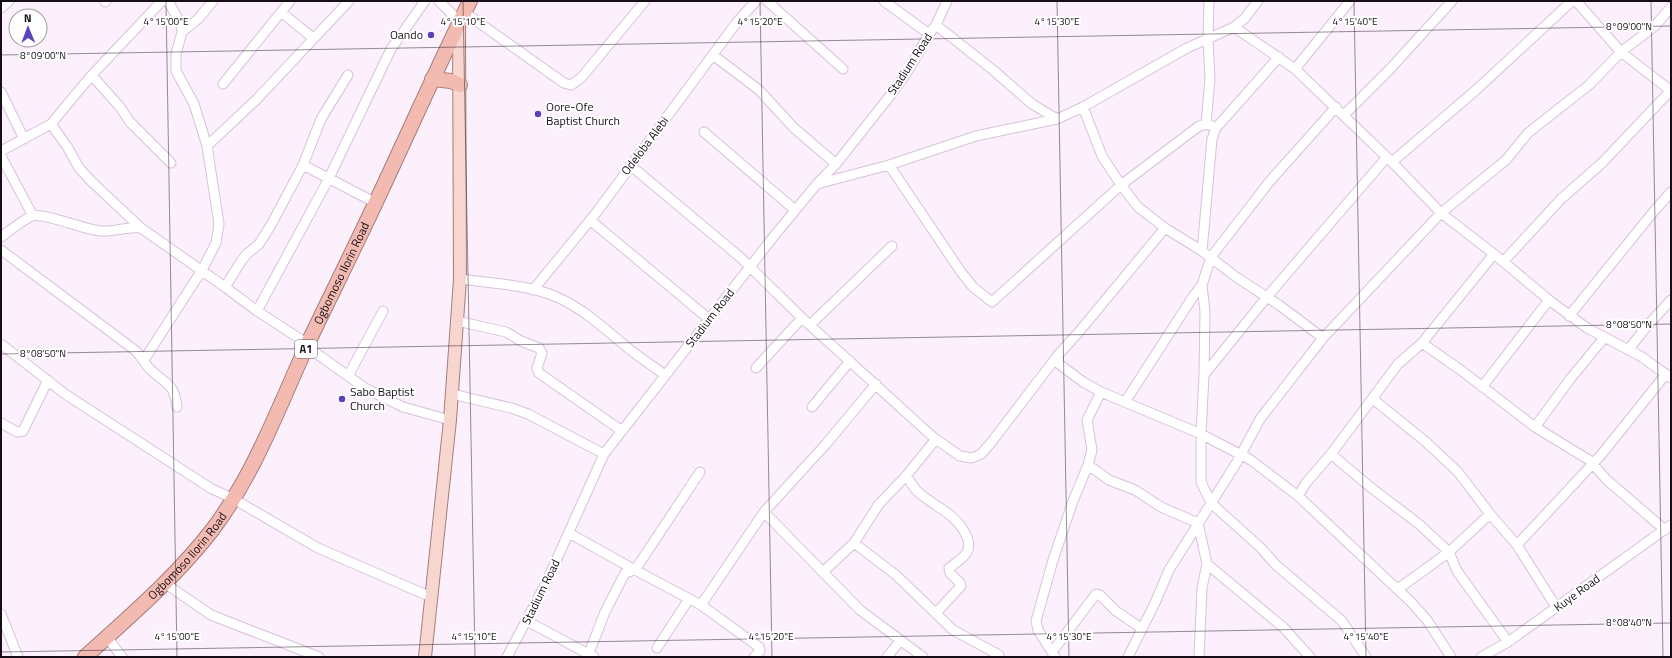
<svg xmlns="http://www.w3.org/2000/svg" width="1672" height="658" font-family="'Titillium Web',sans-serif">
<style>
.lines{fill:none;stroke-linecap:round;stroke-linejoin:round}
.minor-casing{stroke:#d9c1dc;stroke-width:11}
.major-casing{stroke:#a57e7b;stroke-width:14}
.highway-casing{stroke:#a57e7b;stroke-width:16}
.minor{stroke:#fff;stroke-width:9}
.major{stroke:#f7d6d0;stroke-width:12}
.highway{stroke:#f2bab1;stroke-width:14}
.ticks{fill:none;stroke:#170e18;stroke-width:1;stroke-opacity:0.45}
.poi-dot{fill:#5942ba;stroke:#fff;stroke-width:1.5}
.labels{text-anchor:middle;stroke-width:4;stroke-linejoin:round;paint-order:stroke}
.shield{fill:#fff;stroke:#5d565d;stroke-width:1}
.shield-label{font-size:11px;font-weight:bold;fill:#170e18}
.poi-label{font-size:12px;fill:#170e18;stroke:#fff;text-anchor:start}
.street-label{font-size:12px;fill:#170e18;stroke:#fff}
.ticks-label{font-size:10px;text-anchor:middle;fill:#170e18;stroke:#fff;stroke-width:4;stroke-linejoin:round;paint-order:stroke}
</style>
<rect width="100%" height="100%" fill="#fbf0fc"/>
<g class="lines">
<!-- minor casing -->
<g class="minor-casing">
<path id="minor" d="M 439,1 L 459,21
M 767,1 L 843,69
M 884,1 L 929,34
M 1576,1 L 1621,52 L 1671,91
M 105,2 L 106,1
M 1,8 L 9,1
M 281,12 L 313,38
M 464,12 L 564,83 L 571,85 L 581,78 L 645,1
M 936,25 L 993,70 L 1032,104 L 1057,119
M 1234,27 L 1295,69 L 1392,162 L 1441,213 L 1494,254 L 1549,300 L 1587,328 L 1642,357 L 1671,378
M 182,32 L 198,19 L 213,1
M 713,55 L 759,90 L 794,128 L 836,164
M 1295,69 L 1350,1
M 90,77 L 95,79 L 120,107 L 130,122 L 171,163
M 223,84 L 290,1
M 1,92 L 24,139
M 1083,107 L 1102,156 L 1121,185 L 1138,207 L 1165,228 L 1202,251 L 1236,277 L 1279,305 L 1323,338
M 1344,115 L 1390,69 L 1452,1
M 51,124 L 68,148 L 79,168 L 91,181 L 141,228 L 225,287 L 257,311 L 308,344 L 313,351 L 365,388 L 403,407 L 450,420
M 1206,124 L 1210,79 L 1208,39 L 1209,1
M 704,132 L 795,210
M 207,146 L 257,99 L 349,1
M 1,151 L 51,124 L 90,77 L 162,1
M 1,156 L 33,216
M 1392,162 L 1476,90 L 1572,1
M 303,165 L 376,203
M 630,165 L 741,258 L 802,318 L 933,437 L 960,456 L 972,458 L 981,454 L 990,444 L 1058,355 L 1078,333 L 1165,228
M 889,165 L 961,272 L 973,287 L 992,302 L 1121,185 L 1199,126 C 1206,124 1210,124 1216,128
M 817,184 L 889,165 L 976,136 L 1057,119 L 1083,107 L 1187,48 L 1234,27 L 1245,18 L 1258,1
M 590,220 L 709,319
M 1,237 C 11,230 21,221 32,216 C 43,212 85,230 101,231 C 115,232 127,226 141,228
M 1,250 L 136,351 C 141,356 144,363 149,368 C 165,385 174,381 177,407
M 1202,251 L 1212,139 L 1216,128 L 1279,57
M 1503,262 L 1561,199 L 1602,163 L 1671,90
M 460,279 C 489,283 532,285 559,298 C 585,310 606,330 628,348 C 640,358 653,366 665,375
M 1202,285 L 1205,312 L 1204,375 L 1201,434 L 1201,482 L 1211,503 L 1261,548 L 1276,565 L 1342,621 L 1366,657
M 225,287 L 242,260 L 247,254 L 259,244 L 271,225 L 303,165 L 321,119 L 348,75
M 533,290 L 596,213 L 737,22 L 756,1
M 257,311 L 328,180 L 391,49 L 425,1
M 1569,316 L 1655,210 L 1671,192
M 457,321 L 506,332 L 521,341 L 539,348 L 542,353 L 537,368 L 539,373 L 622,431
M 810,325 L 892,246
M 1422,343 L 1462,371 L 1535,427 L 1589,460 L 1607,480 L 1665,530
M 1,344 L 65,394 L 212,489 L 232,498 L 318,548 L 431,597
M 1628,350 L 1648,325 L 1671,300
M 1058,355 L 1059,364 L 1083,382 L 1101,392 L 1201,434 L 1251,460 L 1298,496 L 1411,602 L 1427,620 L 1451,657
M 144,360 L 202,270 L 216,243 L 219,224 L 207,146 L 194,104 L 176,71 L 176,54 L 182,32 L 181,24 L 168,1
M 756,368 L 802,318
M 1204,375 L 1266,298 L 1387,157
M 348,376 L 383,311
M 1482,387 L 1549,300
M 452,394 L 511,408 L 528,414 L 604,454
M 1373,399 L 1426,442 L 1458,472 L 1490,514 L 1517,545 L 1556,607
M 1125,402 L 1194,295 L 1202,285 L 1211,257 L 1270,181 L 1336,107
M 812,407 L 850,361
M 1,423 L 17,432 L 23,431 L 48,380
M 1535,427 L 1571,378 L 1604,338
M 1331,454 L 1369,486 L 1420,525 L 1449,552 L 1457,571 L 1508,642
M 1088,465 L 1109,480 L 1135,490 L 1161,507 L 1198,523 L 1207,564 L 1202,588 L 1199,657
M 906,476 C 910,481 913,487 917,491 C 935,508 956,512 967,537 C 969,542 970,547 967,552 C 964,558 954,564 949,568 L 950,573 L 960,583 L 961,586 L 936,613
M 1298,496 L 1306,483 L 1331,454 L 1398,364 L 1422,343 L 1494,254
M 764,512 L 860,610 L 923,657
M 569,533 L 635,570 L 701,605 L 759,647 L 760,651 L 754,657
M 854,543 L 896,575 L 953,630 L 999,655
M 1517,545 L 1601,455 L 1666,374
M 1207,564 L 1284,628 L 1310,657
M 823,572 L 854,543 L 879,504 L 906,476 L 936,439
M 166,584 L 211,615 L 319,657
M 1398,589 L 1449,552 L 1490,514
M 701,605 L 764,512 L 826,444 L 876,384
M 1,614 L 18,657
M 527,621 L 594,657
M 107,637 L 122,657
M 657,648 L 689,599
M 1052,652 L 1096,594 L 1100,595 L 1116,611 L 1141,628
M 589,653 L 605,612 L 625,573 L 635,570 L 700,472
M 507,657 L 546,583 L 604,454 L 774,236 L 817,184 L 836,164 L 893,92 L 909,69 L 929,34 L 936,25 L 947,1
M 887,657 L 900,641
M 1055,657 L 1038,630 L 1036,621 L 1053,560 L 1073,501 L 1088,465 L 1092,450 L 1087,420 L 1101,392
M 1128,657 L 1155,603 L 1169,570 L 1237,462 L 1260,419 L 1323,338 L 1441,213 L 1506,160 L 1528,133 L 1589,85 L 1621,52 L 1655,26 L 1671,7
M 1481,657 L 1508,642 L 1671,525"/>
</g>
<!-- major casing -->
<g class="major-casing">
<path id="major" d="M 425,657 L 450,420 L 460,279 L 459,24"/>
</g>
<!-- highway casing -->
<g class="highway-casing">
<g id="highway">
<path d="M 432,79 L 451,81 L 460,85"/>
<path id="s1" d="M 85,657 C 130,616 176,577 213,529 C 255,473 279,406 308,343 C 330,297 353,251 375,204 C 407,136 437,68 470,1"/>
</g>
</g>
<!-- minor -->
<use href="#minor" class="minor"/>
<!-- major -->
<use href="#major" class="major"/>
<!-- highway -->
<use href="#highway" class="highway"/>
</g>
<!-- ticks -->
<path class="ticks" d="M 166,1 L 177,657M 463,1 L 475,657M 760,1 L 772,657M 1057,1 L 1069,657M 1354,1 L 1366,657M 1651,1 L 1663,657M 1,55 L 1671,26M 1,354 L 1671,324M 1,652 L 1671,623"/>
<!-- markers -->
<g class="poi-dot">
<circle cx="431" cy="35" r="4"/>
<circle cx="538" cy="114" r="4"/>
<circle cx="342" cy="399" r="4"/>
</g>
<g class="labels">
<!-- shield labels -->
<rect class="shield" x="295" y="340" width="22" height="18" rx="3"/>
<g class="shield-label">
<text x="306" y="353">A1</text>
</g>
<!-- poi labels -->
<g class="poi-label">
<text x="423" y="39" text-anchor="end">Oando</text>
<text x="546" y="111">Oore-Ofe<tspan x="546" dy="14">Baptist Church</tspan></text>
<text x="350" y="396">Sabo Baptist<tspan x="350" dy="14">Church</tspan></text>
</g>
<!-- street labels -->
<g class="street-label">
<text transform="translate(910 64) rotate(-57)" y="4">Stadium Road</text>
<text transform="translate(645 146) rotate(-53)" y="4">Odeloba Alebi</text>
<text dy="4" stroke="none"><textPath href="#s1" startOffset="468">Ogbomoso Ilorin Road</textPath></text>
<text transform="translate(710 318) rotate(-52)" y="4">Stadium Road</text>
<text dy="4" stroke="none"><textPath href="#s1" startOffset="144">Ogbomoso Ilorin Road</textPath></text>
<text transform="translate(541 592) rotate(-64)" y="4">Stadium Road</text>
<text transform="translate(1577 593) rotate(-36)" y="4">Kuye Road</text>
</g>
</g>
<g class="ticks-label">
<text x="166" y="25">4°15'00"E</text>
<text x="463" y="25">4°15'10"E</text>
<text x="760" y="25">4°15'20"E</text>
<text x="1057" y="25">4°15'30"E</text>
<text x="1355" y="25">4°15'40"E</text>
<text x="1629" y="30">8°09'00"N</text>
<text x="43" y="59">8°09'00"N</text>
<text x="1629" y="328">8°08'50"N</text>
<text x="43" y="357">8°08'50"N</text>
<text x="1629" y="626">8°08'40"N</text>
<text x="177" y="640">4°15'00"E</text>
<text x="474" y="640">4°15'10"E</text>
<text x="771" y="640">4°15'20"E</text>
<text x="1069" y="640">4°15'30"E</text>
<text x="1366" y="640">4°15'40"E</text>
</g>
<!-- border -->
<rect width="1672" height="658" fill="none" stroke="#170e18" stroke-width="4"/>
<!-- north arrow -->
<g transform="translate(28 28) rotate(359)"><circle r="19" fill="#ffffff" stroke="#a29fa3"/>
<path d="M0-3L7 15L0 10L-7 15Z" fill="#5942ba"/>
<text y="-6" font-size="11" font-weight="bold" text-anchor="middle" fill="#170e18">N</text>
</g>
</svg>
